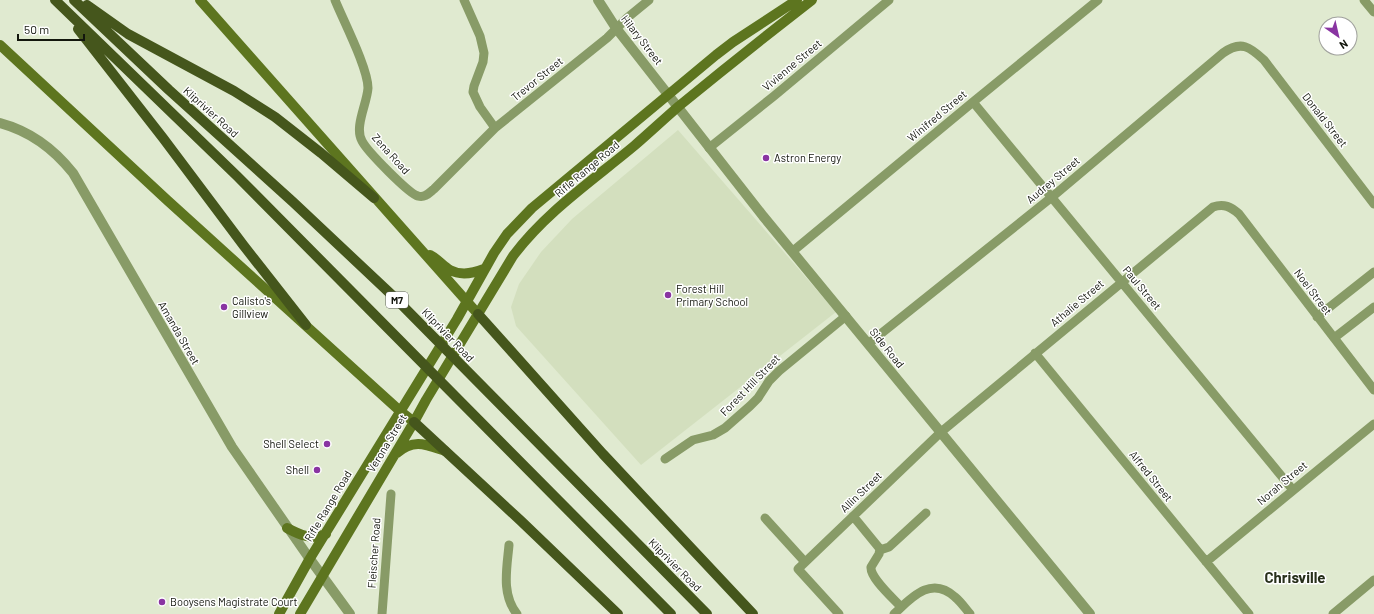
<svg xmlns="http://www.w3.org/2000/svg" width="1374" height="614" font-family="Barlow,sans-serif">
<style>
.built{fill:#d3dfbe}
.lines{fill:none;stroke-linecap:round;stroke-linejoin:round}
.minor{stroke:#889b67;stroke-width:9}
.tertiary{stroke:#889b67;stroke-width:10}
.secondary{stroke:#5d751f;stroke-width:10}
.primary{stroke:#45561c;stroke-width:10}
.poi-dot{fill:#8934a2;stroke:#fff;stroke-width:1.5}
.labels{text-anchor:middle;stroke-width:3;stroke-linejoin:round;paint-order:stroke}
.shield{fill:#fff;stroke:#5a5c56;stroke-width:1}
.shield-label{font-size:10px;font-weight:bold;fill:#13160d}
.street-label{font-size:11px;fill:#13160d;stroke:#fff}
.poi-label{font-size:11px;fill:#13160d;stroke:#fff;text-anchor:start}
.district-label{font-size:15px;font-weight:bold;fill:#28301b;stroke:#fff}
</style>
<rect width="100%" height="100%" fill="#e0ead0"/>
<!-- built -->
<path class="built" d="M 678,130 L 836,312 L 641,465 L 516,326 L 511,307 L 519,284 L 541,252 L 572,219 Z"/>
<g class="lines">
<!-- minor -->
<path class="minor" d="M 335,0 C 343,20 368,68 368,88 C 367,104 354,127 362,141 C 367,151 409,194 418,196 C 425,198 429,193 434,189 L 495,128 L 607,38 L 627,18 L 649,0
M 464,0 L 480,36 L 484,53 L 483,62 L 474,86 L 473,92 L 480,107 L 495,128
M 1364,0 L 1374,12
M 973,102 L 1293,490
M 709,148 L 774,96 L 889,0
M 793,251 L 973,102 L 1098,0
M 1317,317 L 1374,272
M 1334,338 L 1374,307
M 868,344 L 1052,197 L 1223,53 C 1241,40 1250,47 1264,60 L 1374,204
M 1035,353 L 1249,614
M 665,459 L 693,440 L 713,435 L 725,428 L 750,406 L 758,398 L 769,381 L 779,371 L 846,316
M 853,516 L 880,549 L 879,554 L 871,567 C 870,578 893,598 901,607
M 765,518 L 805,562
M 509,545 C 507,568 501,594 517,614
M 880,550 L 889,547 L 926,513
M 1206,562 L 1374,424
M 382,614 L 391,494
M 839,614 L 798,569 L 941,432 L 1213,207 C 1224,203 1231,207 1239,214 L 1374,390
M 894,614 C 911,598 931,575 955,597 C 961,602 965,608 970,614
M 1333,614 L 1374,580"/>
<!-- tertiary -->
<path class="tertiary" d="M 598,0 L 616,28 L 763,216 L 1090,614
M 0,123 C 30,131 54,149 73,173 L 232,447 L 307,555 L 350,614"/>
<!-- secondary -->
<path class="secondary" d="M 200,0 L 478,314
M 0,45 L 167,200 L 400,411 L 414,422
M 430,255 C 438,259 443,266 450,270 C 461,276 474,273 484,269
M 397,453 C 414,438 427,445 445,451
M 287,528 C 300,535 311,540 326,534
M 279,614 L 309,560 L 457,319 L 494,253 L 507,234 L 532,208 L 716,55 L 733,42 L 797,0
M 300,614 L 414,422 L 426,400 L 513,256 C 546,212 592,181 634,146 C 649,133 664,119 679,106 C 723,70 767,35 812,0"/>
<!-- primary -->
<path class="primary" d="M 55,0 L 237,176 L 671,614
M 74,0 L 169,90 L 293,202 L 394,297 L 707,614
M 87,5 L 128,34 L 234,91 L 275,117 L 321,153 L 374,198
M 78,29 L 163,138 L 244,246 L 306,325
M 478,314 L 603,454 L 753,614
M 414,422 L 521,521 L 618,614"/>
</g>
<!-- markers -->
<g class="poi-dot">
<circle cx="766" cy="158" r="4"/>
<circle cx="668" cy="295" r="4"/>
<circle cx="224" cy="307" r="4"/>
<circle cx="327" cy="444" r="4"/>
<circle cx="317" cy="470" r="4"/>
<circle cx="162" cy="602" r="4"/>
</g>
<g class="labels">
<!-- shield labels -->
<rect class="shield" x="386" y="292" width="22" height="16" rx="3"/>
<g class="shield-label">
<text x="397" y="304">M7</text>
</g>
<!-- street labels -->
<g class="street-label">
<text transform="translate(642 40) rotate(52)" y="4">Hilary Street</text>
<text transform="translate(792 65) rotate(-40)" y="4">Vivienne Street</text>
<text transform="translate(537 79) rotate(-39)" y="4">Trevor Street</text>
<text transform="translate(211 112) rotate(42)" y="4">Kliprivier Road</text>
<text transform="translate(937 116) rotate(-40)" y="4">Winifred Street</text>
<text transform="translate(1325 120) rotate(52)" y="4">Donald Street</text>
<text transform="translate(391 154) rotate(48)" y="4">Zena Road</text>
<text transform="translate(587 169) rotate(-40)" y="4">Rifle Range Road</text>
<text transform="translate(1053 180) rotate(-40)" y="4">Audrey Street</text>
<text transform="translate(1142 288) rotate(50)" y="4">Paul Street</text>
<text transform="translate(1313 292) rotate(53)" y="4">Noel Street</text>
<text transform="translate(1077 303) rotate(-40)" y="4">Athalie Street</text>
<text transform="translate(179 333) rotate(60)" y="4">Amanda Street</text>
<text transform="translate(448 335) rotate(46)" y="4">Kliprivier Road</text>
<text transform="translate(887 348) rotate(51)" y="4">Side Road</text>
<text transform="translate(750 385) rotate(-46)" y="4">Forest Hill Street</text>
<text transform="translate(387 443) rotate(-59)" y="4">Verona Street</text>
<text transform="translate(1151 476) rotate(51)" y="4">Alfred Street</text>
<text transform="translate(1282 483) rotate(-40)" y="4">Norah Street</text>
<text transform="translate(861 492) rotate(-44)" y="4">Allin Street</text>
<text transform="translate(328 506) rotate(-59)" y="4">Rifle Range Road</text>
<text transform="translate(374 553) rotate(-86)" y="4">Fleischer Road</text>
<text transform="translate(675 565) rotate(45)" y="4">Kliprivier Road</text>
</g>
<!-- poi labels -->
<g class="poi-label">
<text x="774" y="162">Astron Energy</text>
<text x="676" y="293">Forest Hill<tspan x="676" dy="13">Primary School</tspan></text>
<text x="232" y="305">Calisto's<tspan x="232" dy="13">Gillview</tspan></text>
<text x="319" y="448" text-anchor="end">Shell Select</text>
<text x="309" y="474" text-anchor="end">Shell</text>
<text x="170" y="606">Booysens Magistrate Court</text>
</g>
<!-- district labels -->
<g class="district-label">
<text x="1295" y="583">Chrisville</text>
</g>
</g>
<!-- north arrow -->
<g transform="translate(1338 36) rotate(146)"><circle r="19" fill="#ffffff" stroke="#a1a29e"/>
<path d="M0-3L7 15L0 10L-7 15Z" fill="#8934a2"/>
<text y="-6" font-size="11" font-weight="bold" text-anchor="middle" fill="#13160d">N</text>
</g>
<!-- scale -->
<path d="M18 34v6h66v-6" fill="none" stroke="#13160d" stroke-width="2"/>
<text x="24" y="34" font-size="12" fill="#13160d" stroke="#ffffff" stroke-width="3" paint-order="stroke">50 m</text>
</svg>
